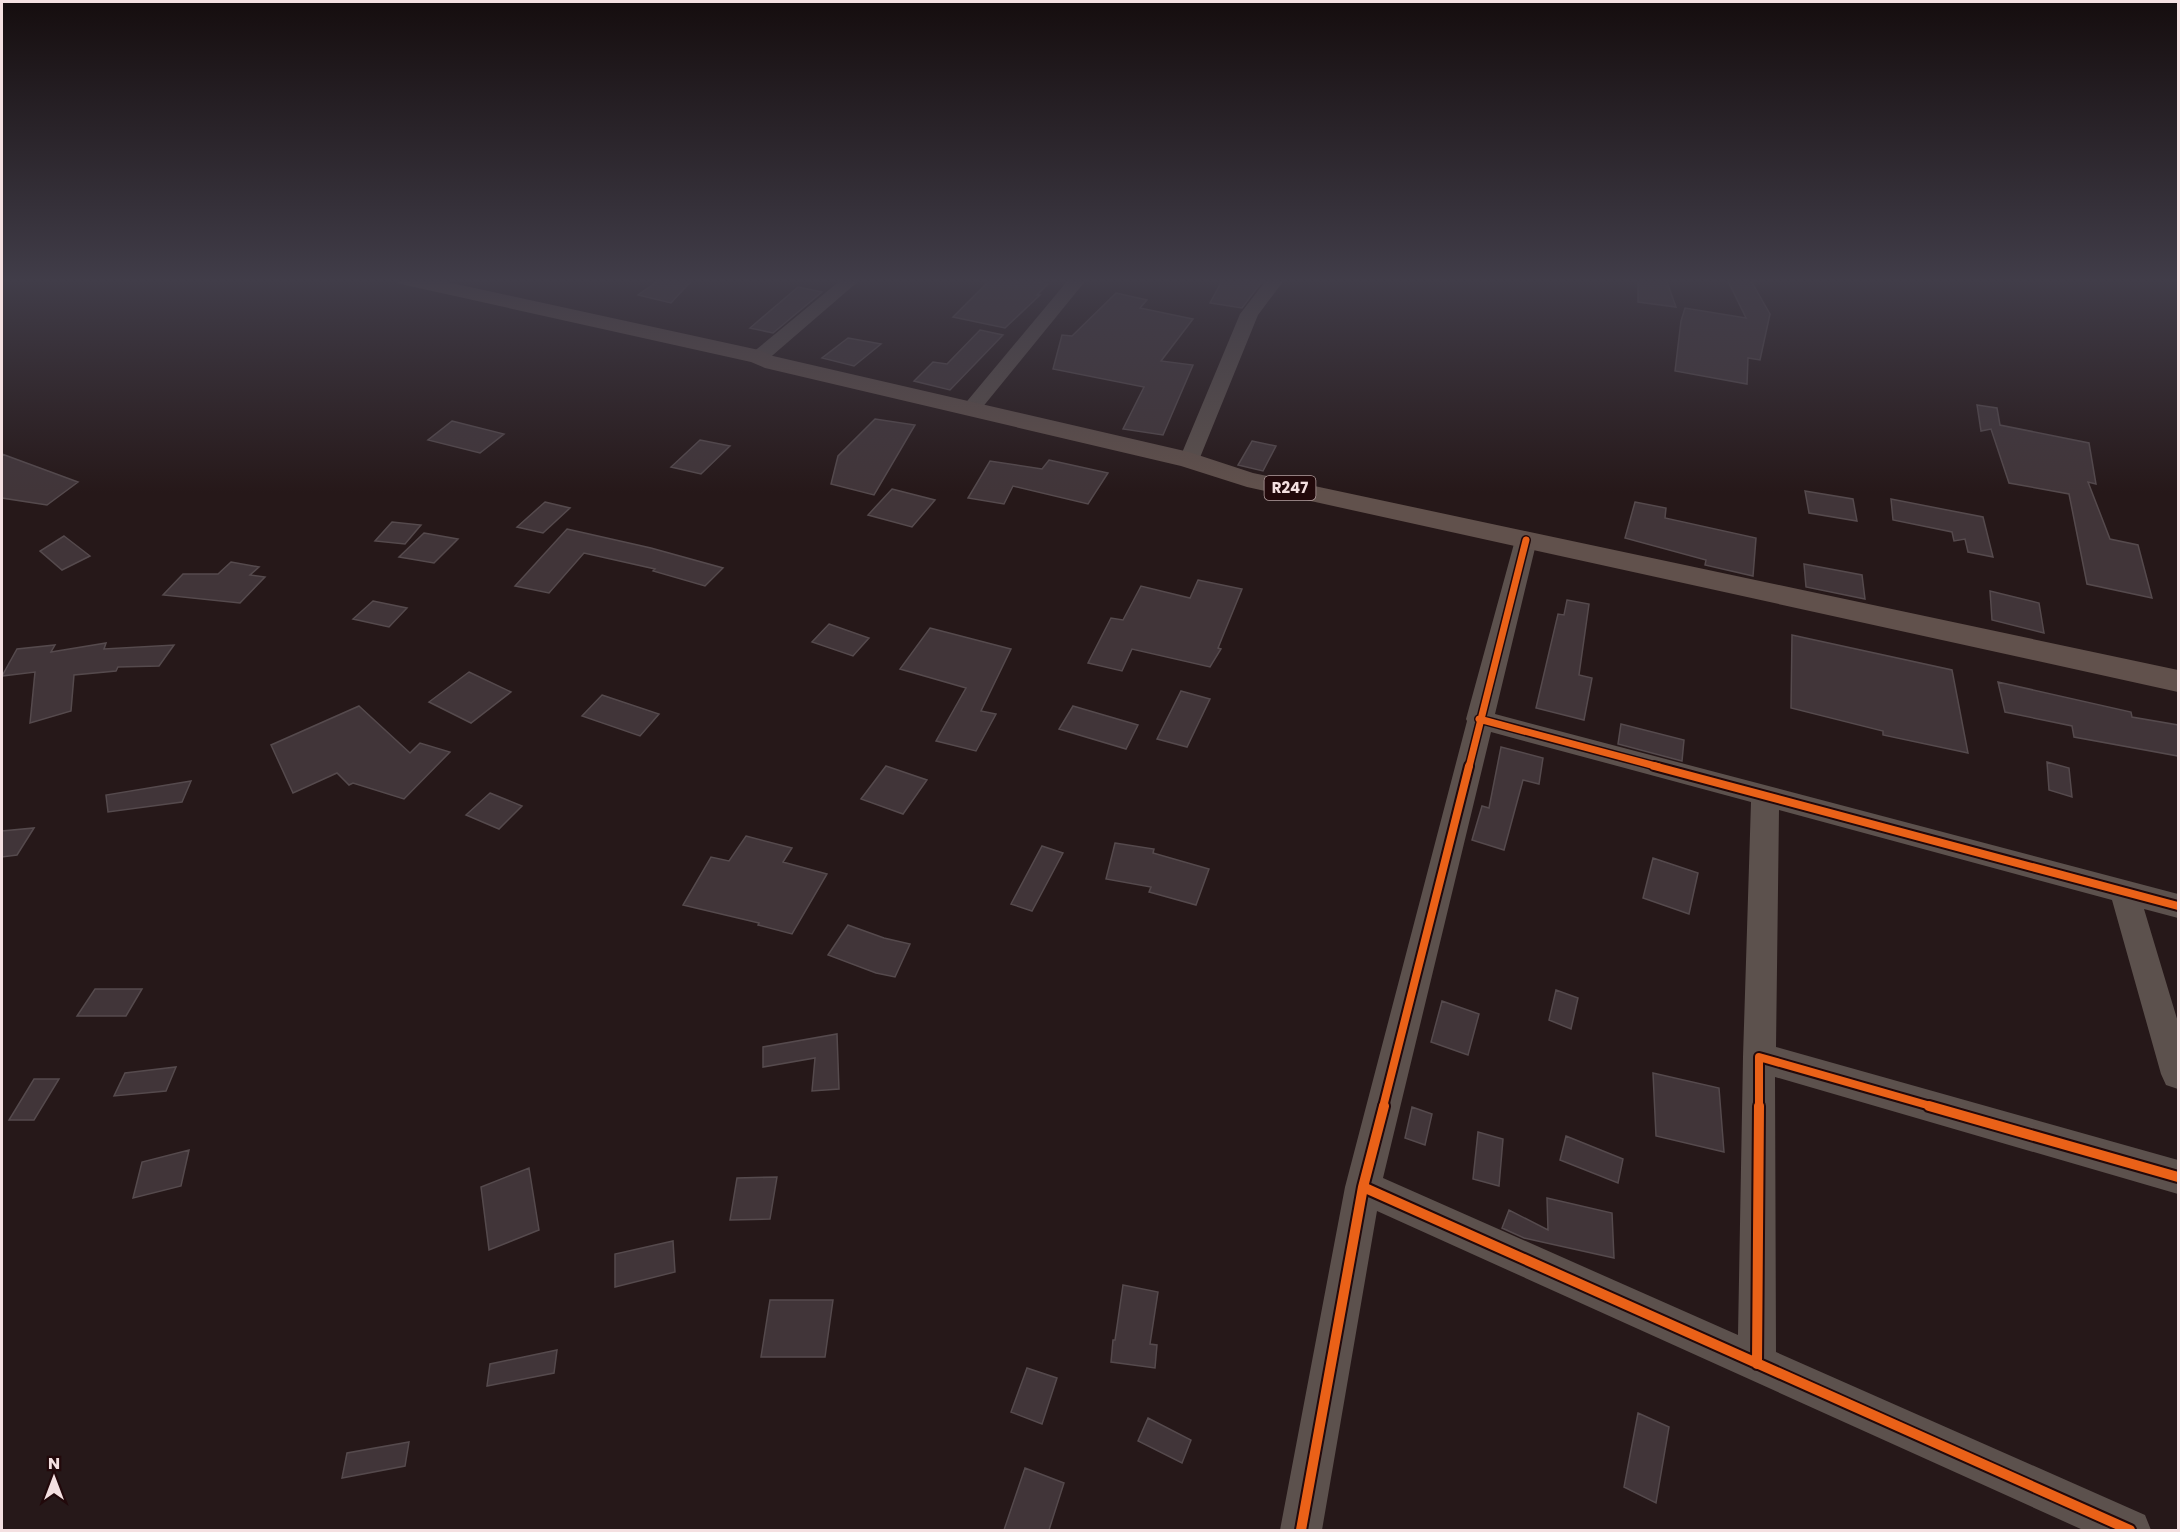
<svg xmlns="http://www.w3.org/2000/svg" width="2180" height="1532" font-family="Poppins,sans-serif">
<style>
.building{fill:#413539;stroke:#554a4d;stroke-width:1.5}
.lines{fill:none;stroke-linecap:round;stroke-linejoin:round}
.minor{fill:#5c514d;fill-rule:evenodd}
.major{fill:#61514c;fill-rule:evenodd}
.cycleway-far2-casing{stroke:#22090b;stroke-width:10}
.cycleway-far1-casing{stroke:#22090b;stroke-width:12}
.cycleway-casing{stroke:#22090b;stroke-width:14}
.cycleway-far2{stroke:#ea6118;stroke-width:7}
.cycleway-far1{stroke:#ea6118;stroke-width:8}
.cycleway{stroke:#ea6118;stroke-width:10}
.labels{text-anchor:middle;stroke-width:6;stroke-linejoin:round;paint-order:stroke}
.shield{fill:#22090b;stroke:#b5a0a1;stroke-width:1.5}
.shield-label{font-size:15px;font-weight:bold;fill:#f4e0e1}
</style>
<rect width="100%" height="100%" fill="#261819"/>
<!-- building -->
<path class="building" d="M 661,279 L 693,279 L 671,303 L 638,295 Z
M 991,279 L 1022,279 L 1048,284 L 1037,295 L 1040,295 L 1005,328 L 953,317 Z
M 1223,279 L 1264,279 L 1242,308 L 1210,303 Z
M 1638,279 L 1666,279 L 1676,307 L 1638,302 Z
M 1727,279 L 1750,279 L 1770,314 L 1760,360 L 1748,358 L 1747,384 L 1675,371 L 1681,321 L 1685,308 L 1746,318 Z
M 798,287 L 822,292 L 773,333 L 750,328 Z
M 1116,293 L 1147,300 L 1140,308 L 1193,319 L 1161,361 L 1193,365 L 1163,435 L 1123,429 L 1144,387 L 1053,369 L 1062,335 L 1072,336 Z
M 980,330 L 1003,335 L 950,390 L 914,381 L 933,362 L 947,364 Z
M 848,338 L 881,344 L 854,366 L 822,358 Z
M 1977,405 L 1997,408 L 2000,425 L 2089,443 L 2096,484 L 2088,482 L 2110,539 L 2138,545 L 2152,598 L 2087,584 L 2069,494 L 2009,483 L 1991,429 L 1981,431 Z
M 875,419 L 915,425 L 874,495 L 831,484 L 838,456 Z
M 452,421 L 504,434 L 480,453 L 428,440 Z
M 700,440 L 730,446 L 701,474 L 671,467 Z
M 1252,441 L 1276,446 L 1263,471 L 1238,465 Z
M 2,454 L 78,482 L 47,505 L 2,498 Z
M 1049,460 L 1108,473 L 1088,504 L 1013,486 L 1004,504 L 968,498 L 990,461 L 1042,469 Z
M 892,489 L 935,500 L 912,527 L 868,515 Z
M 1805,491 L 1853,499 L 1857,521 L 1809,513 Z
M 1891,499 L 1983,517 L 1993,557 L 1968,552 L 1965,539 L 1954,541 L 1952,532 L 1893,520 Z
M 545,502 L 570,508 L 543,533 L 517,527 Z
M 1635,502 L 1666,508 L 1665,518 L 1756,538 L 1753,576 L 1705,565 L 1706,560 L 1625,538 Z
M 392,522 L 421,525 L 405,544 L 375,541 Z
M 567,529 L 651,548 L 723,568 L 705,586 L 653,571 L 655,569 L 584,553 L 549,593 L 515,586 Z
M 424,533 L 458,539 L 434,563 L 399,557 Z
M 64,536 L 90,556 L 62,570 L 40,551 Z
M 231,562 L 259,567 L 250,575 L 265,577 L 240,603 L 163,595 L 183,574 L 218,574 Z
M 1804,564 L 1862,575 L 1865,599 L 1806,587 Z
M 1198,580 L 1242,589 L 1218,648 L 1221,649 L 1210,667 L 1132,649 L 1122,671 L 1088,663 L 1111,618 L 1123,620 L 1141,586 L 1190,598 Z
M 1990,591 L 2039,603 L 2044,633 L 1992,620 Z
M 1567,600 L 1589,604 L 1579,675 L 1592,678 L 1584,720 L 1536,708 L 1558,614 L 1564,615 Z
M 373,601 L 407,608 L 389,627 L 353,619 Z
M 829,624 L 869,638 L 853,656 L 812,642 Z
M 930,628 L 1011,649 L 981,711 L 996,714 L 976,751 L 936,741 L 966,688 L 900,669 Z
M 1792,635 L 1952,670 L 1968,753 L 1883,735 L 1883,731 L 1791,708 Z
M 106,643 L 104,649 L 174,645 L 159,666 L 118,667 L 116,671 L 74,675 L 71,711 L 30,723 L 35,672 L 2,676 L 17,649 L 55,645 L 51,652 Z
M 469,672 L 511,692 L 471,723 L 429,702 Z
M 1998,682 L 2131,712 L 2132,717 L 2178,725 L 2178,756 L 2074,737 L 2072,726 L 2005,712 Z
M 1181,691 L 1210,699 L 1187,747 L 1157,739 Z
M 602,695 L 659,714 L 640,736 L 582,716 Z
M 359,706 L 410,753 L 420,743 L 450,752 L 404,799 L 353,783 L 349,785 L 337,773 L 293,793 L 271,745 Z
M 1073,706 L 1138,725 L 1126,749 L 1059,729 Z
M 1621,724 L 1684,740 L 1682,761 L 1618,744 Z
M 1501,747 L 1543,758 L 1539,784 L 1523,780 L 1504,850 L 1472,840 L 1482,806 L 1489,808 Z
M 2047,762 L 2069,768 L 2072,797 L 2049,790 Z
M 886,766 L 927,780 L 903,814 L 861,799 Z
M 191,781 L 182,802 L 108,812 L 106,795 Z
M 490,793 L 522,806 L 499,829 L 466,815 Z
M 34,828 L 17,855 L 2,857 L 2,831 Z
M 746,836 L 792,848 L 783,862 L 827,874 L 792,934 L 758,925 L 759,923 L 683,905 L 711,857 L 729,861 Z
M 1115,843 L 1154,849 L 1153,853 L 1209,869 L 1196,905 L 1149,892 L 1151,887 L 1106,879 Z
M 1042,846 L 1063,853 L 1032,911 L 1011,904 Z
M 1653,858 L 1698,873 L 1689,914 L 1643,898 Z
M 848,925 L 884,938 L 910,944 L 895,977 L 876,973 L 828,955 Z
M 95,989 L 142,989 L 126,1016 L 77,1016 Z
M 1556,990 L 1578,998 L 1571,1029 L 1549,1020 Z
M 1442,1001 L 1479,1014 L 1468,1055 L 1431,1042 Z
M 837,1034 L 839,1089 L 812,1091 L 815,1058 L 763,1067 L 763,1047 Z
M 176,1067 L 166,1091 L 114,1096 L 125,1073 Z
M 1653,1073 L 1719,1088 L 1724,1152 L 1656,1136 Z
M 34,1079 L 59,1079 L 34,1120 L 9,1120 Z
M 1412,1107 L 1432,1114 L 1425,1145 L 1405,1138 Z
M 1478,1132 L 1503,1139 L 1499,1186 L 1473,1179 Z
M 1566,1136 L 1623,1159 L 1618,1183 L 1560,1160 Z
M 189,1150 L 181,1186 L 133,1198 L 142,1162 Z
M 529,1168 L 539,1230 L 489,1250 L 481,1187 Z
M 777,1177 L 770,1219 L 730,1220 L 737,1178 Z
M 1547,1198 L 1612,1213 L 1614,1258 L 1524,1238 L 1502,1228 L 1509,1210 L 1548,1230 Z
M 673,1241 L 675,1272 L 615,1287 L 615,1254 Z
M 1123,1285 L 1158,1292 L 1150,1344 L 1157,1345 L 1155,1368 L 1111,1362 L 1113,1340 L 1115,1340 Z
M 770,1300 L 833,1300 L 825,1357 L 761,1357 Z
M 557,1350 L 554,1373 L 487,1386 L 490,1364 Z
M 1027,1368 L 1057,1378 L 1042,1424 L 1011,1412 Z
M 1638,1413 L 1669,1427 L 1656,1503 L 1624,1487 Z
M 1148,1418 L 1191,1440 L 1182,1463 L 1138,1441 Z
M 409,1442 L 405,1466 L 342,1478 L 347,1453 Z
M 1025,1468 L 1064,1483 L 1049,1530 L 1004,1530 Z"/>
<g class="lines">
<!-- minor -->
<path class="minor" d="M 842,279 L 861,279 L 766,361 L 752,361 L 750,357 L 752,353 Z
M 1069,279 L 1087,279 L 977,414 L 963,414 L 960,410 L 963,406 Z
M 1267,279 L 1285,279 L 1258,315 L 1199,460 L 1196,464 L 1189,466 L 1182,464 L 1179,460 L 1240,314 Z
M 1526,533 L 1534,535 L 1537,540 L 1495,714 L 2178,894 L 2178,918 L 2144,909 L 2178,1022 L 2178,1089 L 2166,1085 L 2161,1074 L 2112,900 L 1779,810 L 1776,1047 L 2178,1160 L 2178,1194 L 1775,1077 L 1776,1352 L 2145,1515 L 2151,1530 L 2083,1530 L 1377,1211 L 1322,1530 L 1280,1530 L 1345,1187 L 1467,721 L 1466,719 L 1515,540 L 1518,535 ZM 1491,732 L 1751,802 L 1743,1057 L 1738,1335 L 1383,1178 Z"/>
<!-- major -->
<path class="major" d="M 395,279 L 433,279 L 759,350 L 773,356 L 1189,452 L 1253,473 L 2178,670 L 2178,692 L 1247,487 L 1181,466 L 765,368 L 751,362 L 405,285 L 398,283 Z"/>
<!-- cycleway-far2 casing -->
<g class="cycleway-far2-casing">
<path id="cycleway-far2" d="M 1479,719 L 1659,767
M 1469,767 L 1526,540"/>
</g>
<!-- cycleway-far1 casing -->
<g class="cycleway-far1-casing">
<path id="cycleway-far1" d="M 1654,766 L 2178,906
M 1383,1107 L 1469,766
M 1759,1107 L 1759,1057 L 1934,1107"/>
</g>
<!-- cycleway casing -->
<g class="cycleway-casing">
<path id="cycleway" d="M 1929,1106 L 2178,1177
M 1363,1187 L 2130,1530
M 1757,1364 L 1759,1106
M 1301,1530 L 1363,1187 L 1384,1106"/>
</g>
<!-- cycleway-far2 -->
<use href="#cycleway-far2" class="cycleway-far2"/>
<!-- cycleway-far1 -->
<use href="#cycleway-far1" class="cycleway-far1"/>
<!-- cycleway -->
<use href="#cycleway" class="cycleway"/>
</g>
<!-- sky -->
<linearGradient id="sky" x2="0" y2="1"><stop stop-color="#150d0e"/><stop offset="0.57" stop-color="#413d49"/><stop offset="1" stop-color="#413d49" stop-opacity="0"/></linearGradient>
<rect width="2180" height="493" fill="url(#sky)"/>
<g class="labels">
<!-- shield labels -->
<rect class="shield" x="1264.5" y="476" width="51" height="24" rx="4.5"/>
<g class="shield-label">
<text x="1290" y="493">R247</text>
</g>
</g>
<!-- border -->
<rect width="2180" height="1532" fill="none" stroke="#f4e0e1" stroke-width="6"/>
<!-- north arrow -->
<g transform="translate(54 1478)" stroke="#22090b" stroke-width="4.5" paint-order="stroke">
<path d="M0-4.5L10 22L0 15L-10 22Z" fill="#f4e0e1"/>
<text y="-9" font-size="16" font-weight="bold" text-anchor="middle" fill="#f4e0e1">N</text>
</g>
</svg>
